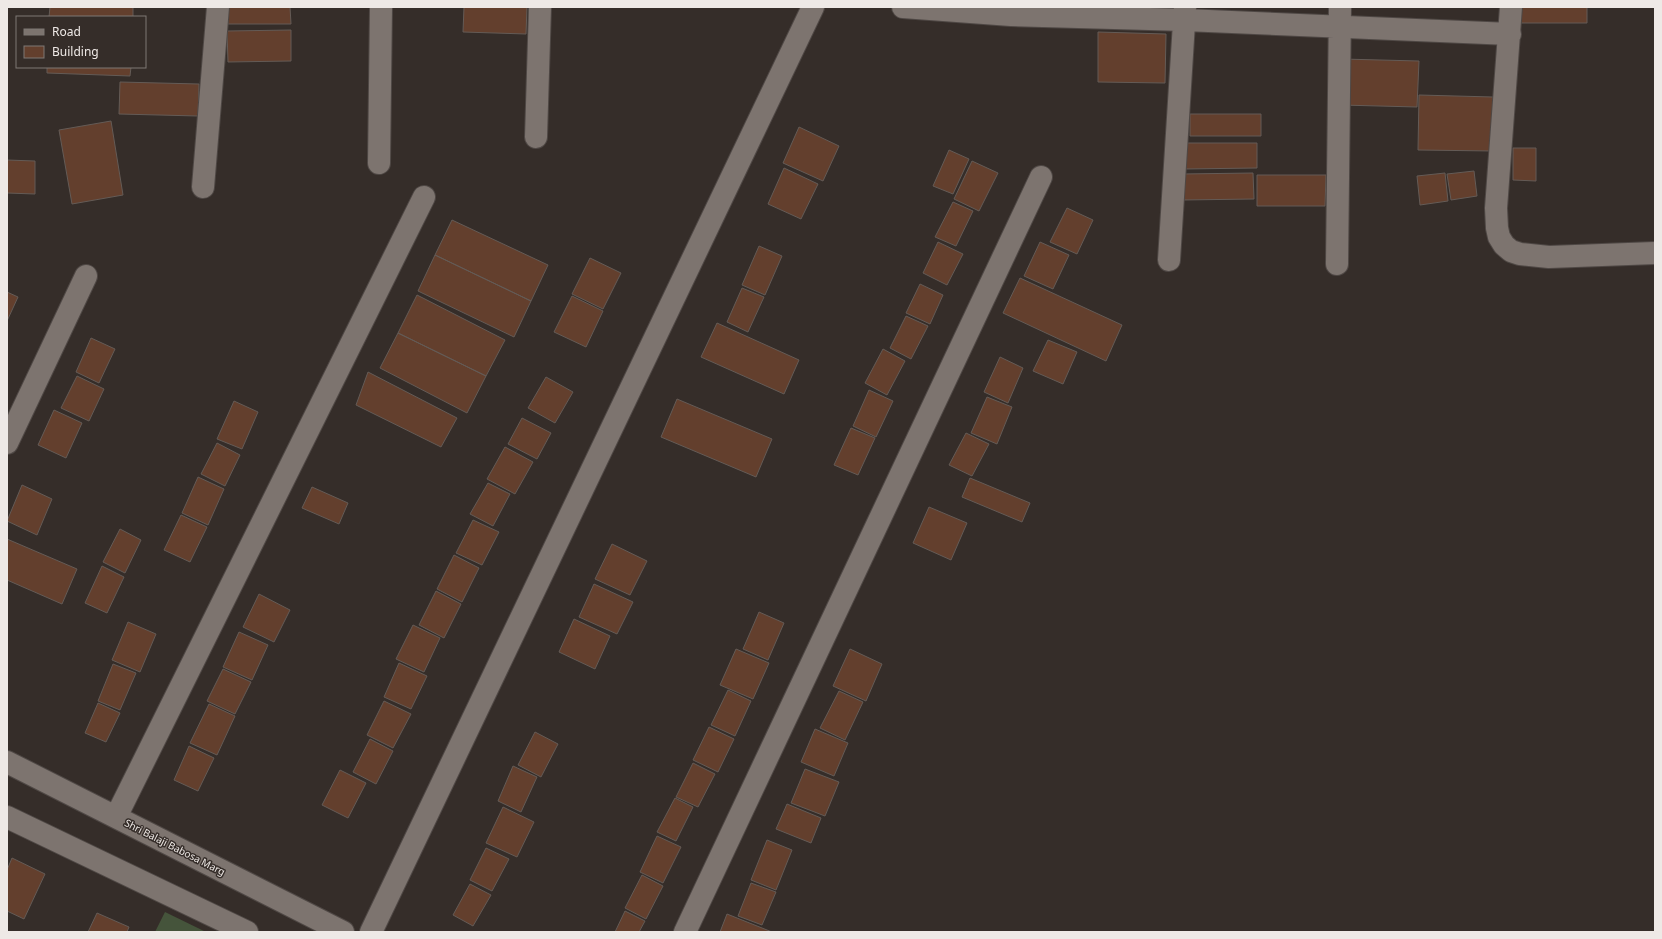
<svg xmlns="http://www.w3.org/2000/svg" width="1662" height="939" font-family="'Noto Sans',sans-serif">
<style>
.green{fill:#45543b}
.building{fill:#633f2d;stroke:#645b56}
.lines{fill:none;stroke-linecap:round;stroke-linejoin:round}
.minor-casing{stroke:#4f4845;stroke-width:24}
.minor{stroke:#7d746f;stroke-width:22}
.labels{text-anchor:middle;stroke-width:3;stroke-linejoin:round;paint-order:stroke}
.street-label{font-size:10px;fill:#eee9e6;stroke:#352d29}
</style>
<rect width="100%" height="100%" fill="#352d29"/>
<!-- green -->
<path class="green" d="M 165,912 L 206,932 L 155,932 Z"/>
<!-- building -->
<path class="building" d="M 50,7 L 133,7 L 133,17 L 49,17 Z
M 228,7 L 290,7 L 291,24 L 228,24 Z
M 464,7 L 527,7 L 526,34 L 463,32 Z
M 1516,7 L 1587,7 L 1587,23 L 1516,23 Z
M 291,30 L 291,61 L 228,62 L 227,31 Z
M 1098,32 L 1166,34 L 1165,83 L 1098,82 Z
M 1342,59 L 1419,61 L 1417,107 L 1341,105 Z
M 47,67 L 131,67 L 130,76 L 47,73 Z
M 120,82 L 199,84 L 198,116 L 119,114 Z
M 1419,95 L 1493,97 L 1493,151 L 1418,150 Z
M 1190,114 L 1261,114 L 1261,136 L 1190,136 Z
M 111,121 L 123,195 L 72,204 L 59,130 Z
M 799,127 L 839,146 L 823,181 L 783,163 Z
M 1184,143 L 1257,143 L 1257,168 L 1184,169 Z
M 1513,148 L 1536,148 L 1536,181 L 1513,180 Z
M 949,150 L 969,159 L 953,194 L 933,186 Z
M 7,160 L 35,161 L 35,194 L 7,193 Z
M 972,161 L 998,173 L 979,211 L 954,199 Z
M 784,168 L 818,184 L 801,219 L 768,204 Z
M 1474,171 L 1477,196 L 1451,200 L 1447,174 Z
M 1253,173 L 1254,199 L 1182,200 L 1182,174 Z
M 1445,173 L 1448,201 L 1420,205 L 1417,176 Z
M 1257,175 L 1326,175 L 1325,206 L 1257,206 Z
M 953,202 L 973,211 L 956,246 L 935,237 Z
M 1067,208 L 1093,220 L 1077,254 L 1050,242 Z
M 452,220 L 548,265 L 531,301 L 435,255 Z
M 938,242 L 963,254 L 947,285 L 923,273 Z
M 1040,242 L 1069,255 L 1053,289 L 1024,276 Z
M 759,246 L 782,256 L 765,295 L 742,285 Z
M 435,255 L 531,301 L 514,337 L 418,291 Z
M 590,258 L 621,273 L 603,309 L 572,294 Z
M 1020,278 L 1122,325 L 1106,361 L 1003,313 Z
M 920,284 L 943,295 L 930,324 L 906,313 Z
M 742,288 L 764,297 L 748,332 L 727,322 Z
M 7,292 L 18,297 L 7,321 Z
M 417,295 L 505,340 L 486,376 L 398,333 Z
M 572,296 L 603,311 L 586,347 L 554,332 Z
M 906,316 L 928,326 L 911,359 L 890,348 Z
M 717,323 L 799,360 L 784,394 L 701,357 Z
M 398,333 L 486,376 L 467,413 L 380,368 Z
M 91,338 L 115,349 L 99,383 L 76,372 Z
M 1048,340 L 1077,352 L 1063,384 L 1033,371 Z
M 883,349 L 905,361 L 887,395 L 865,383 Z
M 1000,357 L 1023,368 L 1008,403 L 984,392 Z
M 368,372 L 457,418 L 441,447 L 356,405 Z
M 77,376 L 104,389 L 89,421 L 61,408 Z
M 546,377 L 573,392 L 555,423 L 528,408 Z
M 869,390 L 893,401 L 876,437 L 853,426 Z
M 987,397 L 1012,407 L 997,444 L 971,433 Z
M 677,399 L 772,439 L 756,477 L 661,437 Z
M 234,401 L 258,412 L 242,449 L 217,439 Z
M 54,410 L 82,423 L 66,458 L 38,445 Z
M 522,418 L 551,433 L 537,459 L 508,444 Z
M 851,428 L 875,438 L 858,475 L 834,465 Z
M 966,433 L 989,444 L 972,476 L 949,465 Z
M 217,443 L 240,455 L 225,486 L 201,474 Z
M 505,447 L 533,462 L 515,494 L 487,479 Z
M 198,477 L 224,489 L 208,525 L 182,513 Z
M 970,478 L 1030,503 L 1022,522 L 962,497 Z
M 488,483 L 510,494 L 493,526 L 470,514 Z
M 22,485 L 52,499 L 37,535 L 7,521 Z
M 312,487 L 348,503 L 339,524 L 302,508 Z
M 929,507 L 967,523 L 951,560 L 913,543 Z
M 181,515 L 207,527 L 190,562 L 164,550 Z
M 473,520 L 499,532 L 482,565 L 456,553 Z
M 120,529 L 141,540 L 125,573 L 103,562 Z
M 7,539 L 77,569 L 62,604 L 7,580 Z
M 612,544 L 647,561 L 630,595 L 595,579 Z
M 454,555 L 479,568 L 462,602 L 437,589 Z
M 102,566 L 124,577 L 107,613 L 85,603 Z
M 594,584 L 633,602 L 617,634 L 579,617 Z
M 436,591 L 461,604 L 444,638 L 419,625 Z
M 259,594 L 290,610 L 274,642 L 243,627 Z
M 759,612 L 784,623 L 768,660 L 743,649 Z
M 574,619 L 610,636 L 595,669 L 559,652 Z
M 128,622 L 156,634 L 140,672 L 112,660 Z
M 413,625 L 440,638 L 424,672 L 396,659 Z
M 239,632 L 268,645 L 252,680 L 223,667 Z
M 736,649 L 769,663 L 753,699 L 720,685 Z
M 850,649 L 882,664 L 866,701 L 833,686 Z
M 399,663 L 427,676 L 411,709 L 384,697 Z
M 113,664 L 136,673 L 120,710 L 98,701 Z
M 223,669 L 251,682 L 235,714 L 207,701 Z
M 728,690 L 751,701 L 735,736 L 711,725 Z
M 839,691 L 863,702 L 845,740 L 820,728 Z
M 384,701 L 411,714 L 393,748 L 367,735 Z
M 98,703 L 120,713 L 106,742 L 85,733 Z
M 209,704 L 235,716 L 217,755 L 190,743 Z
M 709,727 L 734,739 L 718,772 L 693,760 Z
M 815,729 L 848,743 L 834,776 L 801,762 Z
M 535,732 L 558,744 L 541,777 L 518,765 Z
M 370,739 L 393,751 L 376,784 L 353,772 Z
M 189,746 L 214,758 L 198,791 L 174,780 Z
M 693,763 L 715,774 L 698,807 L 676,797 Z
M 513,766 L 537,777 L 521,812 L 498,801 Z
M 805,769 L 839,782 L 825,816 L 791,803 Z
M 340,770 L 366,783 L 348,818 L 322,805 Z
M 675,798 L 693,807 L 676,841 L 657,832 Z
M 787,804 L 821,818 L 811,843 L 776,829 Z
M 503,807 L 534,822 L 517,857 L 486,843 Z
M 657,836 L 681,847 L 663,883 L 640,872 Z
M 767,840 L 792,850 L 776,890 L 751,880 Z
M 486,848 L 509,859 L 492,891 L 470,880 Z
M 12,858 L 45,874 L 24,919 L 7,911 L 7,870 Z
M 642,875 L 663,886 L 646,919 L 625,908 Z
M 751,883 L 776,892 L 762,925 L 738,916 Z
M 470,884 L 491,895 L 473,926 L 453,915 Z
M 625,911 L 645,921 L 639,932 L 615,932 Z
M 97,913 L 129,927 L 127,932 L 88,932 Z
M 727,914 L 772,932 L 720,932 Z"/>
<g class="lines">
<!-- minor casing -->
<g class="minor-casing">
<path id="minor" d="M 903,7 L 1011,15 L 1185,20 L 1510,34
M 1511,7 L 1496,208 L 1497,228 L 1499,237 L 1504,245 L 1511,251 L 1520,254 L 1549,257 L 1655,253
M 536,137 L 540,7
M 379,163 L 381,7
M 203,187 L 218,7
M 1169,260 L 1185,7
M 1337,264 L 1340,7
M 7,443 L 86,276
M 7,762 L 343,932
M 7,817 L 247,932
M 116,817 L 424,197
M 371,932 L 813,7
M 685,932 L 1041,177"/>
</g>
<!-- minor -->
<use href="#minor" class="minor"/>
</g>
<g class="labels">
<!-- street labels -->
<g class="street-label">
<text transform="translate(175 847) rotate(27)" y="4">Shri Balaji Babosa Marg</text>
</g>
</g>
<!-- border -->
<rect width="1662" height="939" fill="none" stroke="#eee9e6" stroke-width="16"/>
<!-- legend -->
<rect x="16" y="16" width="130" height="52" fill="#352d29" stroke="#7f7875"/>
<rect x="24" y="29" width="20" height="6" fill="#7d746f" stroke="#7f7875"/>
<text x="52" y="36" font-size="12" fill="#eee9e6">Road</text>
<rect x="24" y="46" width="20" height="12" fill="#633f2d" stroke="#7f7875"/>
<text x="52" y="56" font-size="12" fill="#eee9e6">Building</text>
</svg>
